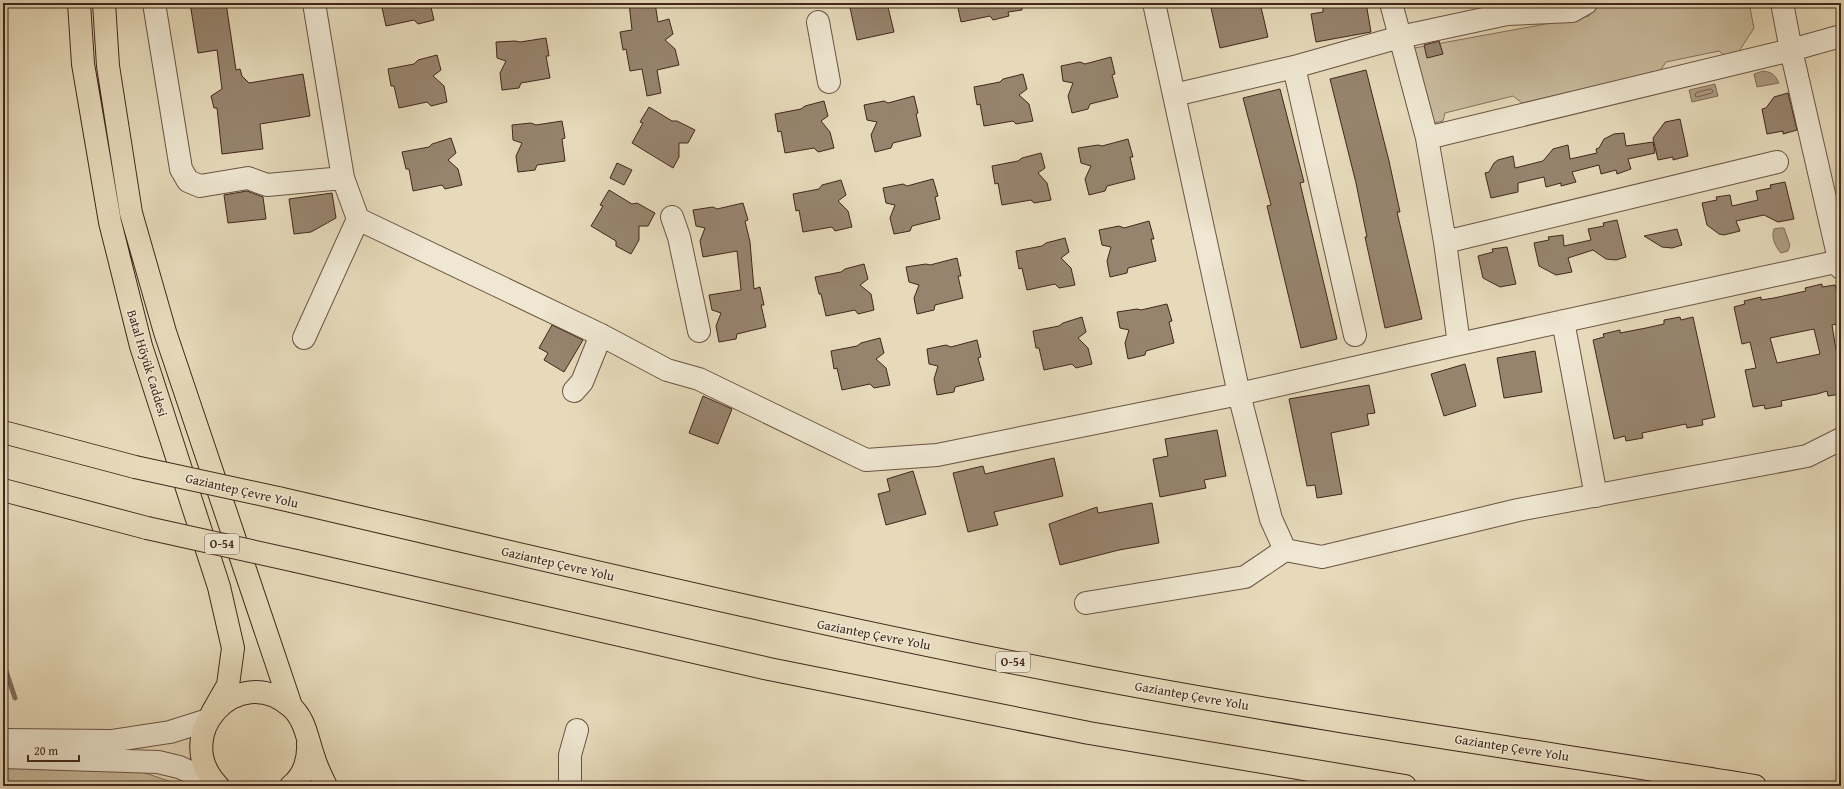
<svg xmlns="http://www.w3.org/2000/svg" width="1844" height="789" font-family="'Gentium Book Plus',serif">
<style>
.green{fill:#cabc9f;stroke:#86725e}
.water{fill:#ae9d84;stroke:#836e5a}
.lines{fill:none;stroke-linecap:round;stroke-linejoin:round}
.shore{stroke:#786250;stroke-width:1}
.stream{stroke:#836e5a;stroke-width:5}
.building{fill:#97846e;stroke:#42271c;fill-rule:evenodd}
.minor-casing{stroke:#6b5444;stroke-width:24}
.major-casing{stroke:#42271c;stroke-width:24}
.highway-casing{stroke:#42271c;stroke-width:24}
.minor{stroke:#efe7d2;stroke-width:22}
.major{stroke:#e6daba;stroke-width:22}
.highway{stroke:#e6daba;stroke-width:22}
.highway-bridge-casing{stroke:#42271c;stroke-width:24;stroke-linecap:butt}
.highway-bridge{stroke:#e6daba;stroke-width:22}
.labels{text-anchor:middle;stroke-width:3;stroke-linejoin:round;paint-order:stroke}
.shield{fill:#efe7d2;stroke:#766153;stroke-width:1}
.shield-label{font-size:12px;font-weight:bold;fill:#42271c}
.street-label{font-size:13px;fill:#42271c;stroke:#efe7d2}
</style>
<rect width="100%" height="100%" fill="#e6daba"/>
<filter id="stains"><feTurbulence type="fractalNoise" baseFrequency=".005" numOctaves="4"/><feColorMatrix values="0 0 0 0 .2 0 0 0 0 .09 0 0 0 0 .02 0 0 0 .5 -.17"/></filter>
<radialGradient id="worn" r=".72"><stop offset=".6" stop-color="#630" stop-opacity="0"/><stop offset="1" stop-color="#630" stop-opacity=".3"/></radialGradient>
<!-- green -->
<path class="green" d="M 1592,3 L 1749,3 L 1754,28 L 1738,53 L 1725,56 L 1719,51 L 1666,62 L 1660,71 L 1522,103 L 1513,96 L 1445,113 L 1443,121 L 1424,125 L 1409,49 L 1589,16 L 1592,8 Z
M 3,765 L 133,769 L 184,786 L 3,786 Z"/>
<!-- water -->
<path class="water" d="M 1763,71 C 1772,72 1775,75 1779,83 L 1757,87 L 1754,74 Z
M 1715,84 L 1718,96 L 1692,102 L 1689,90 Z
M 1779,228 L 1784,228 L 1790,245 L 1788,251 L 1781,253 C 1775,246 1771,238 1774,229 Z"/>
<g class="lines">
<!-- shore -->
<path class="shore" d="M 1711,89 L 1713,91 L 1712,93 L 1697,97 L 1695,96 L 1696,93 Z"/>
<!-- stream -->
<path class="stream" d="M 3,662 L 15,698"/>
</g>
<!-- building -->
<path class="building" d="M 190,3 L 226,3 L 236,70 L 240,69 L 242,76 L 249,83 L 303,74 L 310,116 L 260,124 L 263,149 L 222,154 L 217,108 L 214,108 L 211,96 L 222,89 L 217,50 L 198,53 Z
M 381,3 L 430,3 L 434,20 L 418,24 L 414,20 L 386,26 Z
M 629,3 L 655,3 L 658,22 L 669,19 L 673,34 L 665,40 L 675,49 L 679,65 L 657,70 L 661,93 L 647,96 L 642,69 L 630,71 L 626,49 L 623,50 L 620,32 L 632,30 Z
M 849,3 L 887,3 L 894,32 L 857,40 Z
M 957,3 L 1022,3 L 1022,10 L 1008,12 L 1009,16 L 993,20 L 990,16 L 961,22 Z
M 1232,3 L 1260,3 L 1268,37 L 1220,48 L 1211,8 Z
M 1343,3 L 1366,3 L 1371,32 L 1316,42 L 1311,14 L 1323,12 L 1323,6 Z
M 546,38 L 549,56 L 546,56 L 550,78 L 521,83 L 519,88 L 502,90 L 500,73 L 506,61 L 497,58 L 496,42 L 515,41 L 520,42 Z
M 1439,41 L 1443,54 L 1427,58 L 1424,45 Z
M 437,55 L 441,70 L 433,76 L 444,86 L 447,102 L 431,106 L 427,102 L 399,108 L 394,86 L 391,86 L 388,69 L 414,64 L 418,60 Z
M 1111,57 L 1115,74 L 1112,75 L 1118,97 L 1090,104 L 1088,109 L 1072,113 L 1068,96 L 1073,83 L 1063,81 L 1061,66 L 1080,62 L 1085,64 Z
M 1366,70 L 1389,161 L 1400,212 L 1397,212 L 1422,319 L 1385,328 L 1365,237 L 1367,237 L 1356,183 L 1330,79 Z
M 1023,74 L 1027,89 L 1019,95 L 1029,104 L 1033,121 L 1016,124 L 1013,121 L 984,126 L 980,104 L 977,105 L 974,87 L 1000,82 L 1003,79 Z
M 1280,89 L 1304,182 L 1300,183 L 1337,339 L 1301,348 L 1267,206 L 1271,205 L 1243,98 Z
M 1788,93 L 1797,130 L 1783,134 L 1783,131 L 1767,134 L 1762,109 L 1766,108 L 1774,97 Z
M 914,96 L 918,113 L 916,114 L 921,136 L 893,143 L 891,148 L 875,152 L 871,135 L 877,122 L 867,120 L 864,105 L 884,101 L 888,103 Z
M 824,101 L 828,116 L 821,121 L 830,132 L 834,148 L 818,152 L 814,148 L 785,153 L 781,131 L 778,132 L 775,114 L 801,109 L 805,106 Z
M 649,107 L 672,121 L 677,121 L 695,130 L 688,143 L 679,143 L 679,157 L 673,168 L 632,143 L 643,123 L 640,122 Z
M 1680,119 L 1688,156 L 1673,160 L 1673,157 L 1658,160 L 1653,138 L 1665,122 Z
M 562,121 L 565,138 L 562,139 L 565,161 L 537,165 L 535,170 L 518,172 L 516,156 L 522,143 L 513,140 L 512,125 L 531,123 L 536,125 Z
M 1624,133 L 1626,146 L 1653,142 L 1655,153 L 1628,159 L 1631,169 L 1617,174 L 1616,170 L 1601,174 L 1599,165 L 1572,172 L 1576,182 L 1561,186 L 1561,183 L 1546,187 L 1544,177 L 1518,183 L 1518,192 L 1491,198 L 1485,173 L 1489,172 L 1494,163 L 1498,160 L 1513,156 L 1515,168 L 1543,161 L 1553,149 L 1568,145 L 1570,159 L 1597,153 L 1596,149 L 1599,148 L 1604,139 L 1614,134 Z
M 451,138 L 456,153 L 448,160 L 458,169 L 462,185 L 445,189 L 442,185 L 413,191 L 409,169 L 406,169 L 402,152 L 429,147 L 432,144 Z
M 1128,139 L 1133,157 L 1130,157 L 1135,179 L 1107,186 L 1105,191 L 1089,195 L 1085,179 L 1091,166 L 1081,163 L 1078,148 L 1098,145 L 1102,146 Z
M 1041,153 L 1045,168 L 1038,173 L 1047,183 L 1051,200 L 1034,203 L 1031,200 L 1002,205 L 998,183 L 995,184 L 992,166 L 1018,161 L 1022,158 Z
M 617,163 L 632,170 L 624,185 L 610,178 Z
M 933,179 L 938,196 L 935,197 L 940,219 L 912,226 L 910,231 L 894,234 L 890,218 L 895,205 L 886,203 L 883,188 L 903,184 L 907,186 Z
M 841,180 L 846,195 L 838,201 L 848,211 L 852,227 L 835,231 L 832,227 L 803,232 L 799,210 L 796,211 L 793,194 L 819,189 L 822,185 Z
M 1785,182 L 1794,219 L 1778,222 L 1764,215 L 1736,221 L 1740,231 L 1724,235 L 1719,234 L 1707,225 L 1702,203 L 1717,200 L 1716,197 L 1730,195 L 1732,206 L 1758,200 L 1756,191 L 1771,188 L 1770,185 Z
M 609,190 L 632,204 L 637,203 L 655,213 L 648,226 L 639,226 L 639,240 L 631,254 L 616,246 L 616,241 L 591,226 L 603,206 L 600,205 Z
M 247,191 L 263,197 L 266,219 L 228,223 L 224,195 Z
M 332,193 L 336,218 L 311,232 L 294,234 L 289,199 Z
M 743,203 L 748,220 L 745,221 L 750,242 L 754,289 L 760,287 L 764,305 L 761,305 L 766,327 L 737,334 L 736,339 L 719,342 L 716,326 L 721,313 L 712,310 L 709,295 L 741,290 L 737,251 L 703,257 L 700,241 L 705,228 L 696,226 L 693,210 L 713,207 L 717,209 Z
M 1617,220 L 1626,257 L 1616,260 L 1606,259 L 1593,250 L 1568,258 L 1572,272 L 1556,275 L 1539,266 L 1534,243 L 1549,240 L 1548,237 L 1563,235 L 1564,246 L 1591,240 L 1588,229 L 1604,226 L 1603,223 Z
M 1149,221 L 1154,239 L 1151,239 L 1156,261 L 1128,268 L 1127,273 L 1110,277 L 1107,261 L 1111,247 L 1102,245 L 1099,230 L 1119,226 L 1124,228 Z
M 1677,229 L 1682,245 L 1672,248 L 1662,247 L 1644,236 Z
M 1065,238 L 1069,252 L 1061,258 L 1071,268 L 1075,285 L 1059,288 L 1055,284 L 1027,290 L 1022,268 L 1019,269 L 1016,251 L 1042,246 L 1046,243 Z
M 1507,247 L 1516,284 L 1500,287 L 1483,278 L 1478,256 L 1493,252 L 1492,249 Z
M 957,258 L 961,276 L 958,276 L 963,298 L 935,305 L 934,310 L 917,314 L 914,298 L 919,285 L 909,282 L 906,267 L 926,264 L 930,265 Z
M 864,264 L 868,279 L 860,285 L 871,294 L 874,310 L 858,314 L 855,310 L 826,316 L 821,294 L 819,294 L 815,277 L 841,272 L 845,269 Z
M 1822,284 L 1822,287 L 1835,285 L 1841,313 L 1841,323 L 1832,325 L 1836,350 L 1841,349 L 1841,394 L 1828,396 L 1827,391 L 1817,394 L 1781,401 L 1782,406 L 1765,409 L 1764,405 L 1753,407 L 1745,370 L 1756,368 L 1750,342 L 1742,344 L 1734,307 L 1745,304 L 1744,301 L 1761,297 L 1761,300 L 1774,298 L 1806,291 L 1805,288 ZM 1814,329 L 1820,354 L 1777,363 L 1770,338 Z
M 1167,304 L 1172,321 L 1169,322 L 1174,343 L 1146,351 L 1145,355 L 1128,359 L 1125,343 L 1129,330 L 1120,328 L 1117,312 L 1137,309 L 1141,310 Z
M 1082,317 L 1086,332 L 1078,338 L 1088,348 L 1092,364 L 1076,368 L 1072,364 L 1044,370 L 1039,348 L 1036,348 L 1033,331 L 1059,326 L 1063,323 Z
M 1680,317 L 1681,320 L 1693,317 L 1715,417 L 1702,420 L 1703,425 L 1687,428 L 1686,424 L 1642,433 L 1643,438 L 1626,441 L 1625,436 L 1614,439 L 1593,340 L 1604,337 L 1603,334 L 1620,330 L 1620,333 L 1646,328 L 1664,324 L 1664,320 Z
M 552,325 L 583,340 L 564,372 L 544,360 L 548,353 L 539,348 Z
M 880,338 L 884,353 L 876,359 L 886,368 L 890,385 L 874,388 L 870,384 L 842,390 L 837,368 L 834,369 L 831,351 L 857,346 L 861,343 Z
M 977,340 L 981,357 L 978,358 L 984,380 L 955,387 L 954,392 L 937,395 L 934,379 L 938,366 L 929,364 L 927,349 L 946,345 L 951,347 Z
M 1535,351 L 1542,392 L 1504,398 L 1497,358 Z
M 1465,364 L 1476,406 L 1444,416 L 1431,374 Z
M 1369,385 L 1375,413 L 1367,414 L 1369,425 L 1331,433 L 1342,494 L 1317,498 L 1315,485 L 1307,486 L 1289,399 Z
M 703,396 L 732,409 L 718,444 L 689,433 Z
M 1217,430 L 1226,476 L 1204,480 L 1206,488 L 1160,497 L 1153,459 L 1168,456 L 1165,439 Z
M 1054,458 L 1063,496 L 994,512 L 998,525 L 968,532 L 953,473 L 983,466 L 985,474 Z
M 913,471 L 926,514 L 886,525 L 878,494 L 890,491 L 887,479 Z
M 1152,503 L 1159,543 L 1119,550 L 1060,565 L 1049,524 L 1097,507 L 1098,513 Z"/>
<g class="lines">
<!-- minor casing -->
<g class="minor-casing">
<path id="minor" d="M 154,3 L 181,169 L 188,181 L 200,186 L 248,178 L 267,185 L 343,178
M 314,3 L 343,178 L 358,219 L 601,335 L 667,370 L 699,379 L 866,460 L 937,455 L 1239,394 L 1459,344 L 1840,261
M 1154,3 L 1239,394 L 1271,519 L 1285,550 L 1322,557 L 1518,510 L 1807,456 L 1841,439
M 1391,3 L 1427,138 L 1445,242 L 1459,344
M 1782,3 L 1791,50 L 1841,268
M 818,22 L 829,82
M 1294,67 L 1355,335
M 1174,95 L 1294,67 L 1400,37 L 1507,14 L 1572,11 L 1586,3
M 1427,138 L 1791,50 L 1841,36
M 672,217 L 679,237 L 699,331
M 1445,242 L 1777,162
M 1563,321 L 1596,496
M 304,338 L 358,219
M 574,391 L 582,382 L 601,335
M 1086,603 L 1245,577 L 1285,550
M 3,740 L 111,741 L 170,732 L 208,720
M 3,757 L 158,762 L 179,767 L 215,783
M 570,786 L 570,755 L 577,730"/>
</g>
<!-- major casing -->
<g class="major-casing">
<path id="major" d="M 79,3 L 83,64 L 110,222 L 141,346 L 219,587 L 233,648 L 228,685 L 212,713
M 104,3 L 108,66 L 131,213 L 165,332 L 291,706
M 218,786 C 169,735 238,661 290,706 C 305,718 307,738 313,755 C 316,766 321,776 326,786
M 291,786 C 304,776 309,759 308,743"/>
</g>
<!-- highway casing -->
<g class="highway-casing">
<path id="highway" d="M 3,432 L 135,467
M 3,490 L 147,528
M 278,498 C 550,561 823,627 1098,679 C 1316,720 1536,751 1755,786
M 296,561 L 769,669 L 1089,733 L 1405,786"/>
</g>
<!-- minor -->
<use href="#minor" class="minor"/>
<!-- major -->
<use href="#major" class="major"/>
<!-- highway -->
<use href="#highway" class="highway"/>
<!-- highway-bridge casing -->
<g class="highway-bridge-casing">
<path id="highway-bridge" d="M 135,467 L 278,498
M 147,528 L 296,561"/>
</g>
<!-- highway-bridge -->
<use href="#highway-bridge" class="highway-bridge"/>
</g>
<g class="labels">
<!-- shield labels -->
<g class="shield">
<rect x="205" y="534" width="34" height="20" rx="3"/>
<rect x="996" y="652" width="34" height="20" rx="3"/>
</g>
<g class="shield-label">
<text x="222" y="548">O-54</text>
<text x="1013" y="666">O-54</text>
</g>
<!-- street labels -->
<g class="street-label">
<text transform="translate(148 363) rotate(73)" y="5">Batal Höyük Caddesi</text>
<text transform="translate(242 490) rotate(13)" y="5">Gaziantep Çevre Yolu</text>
<text transform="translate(558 563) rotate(13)" y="5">Gaziantep Çevre Yolu</text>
<text transform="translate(874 634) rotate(11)" y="5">Gaziantep Çevre Yolu</text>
<text transform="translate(1192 695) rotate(10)" y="5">Gaziantep Çevre Yolu</text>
<text transform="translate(1512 747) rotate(9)" y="5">Gaziantep Çevre Yolu</text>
</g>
</g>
<!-- margin -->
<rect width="1844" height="789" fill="none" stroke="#e6daba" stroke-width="16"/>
<rect x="4" y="4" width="1836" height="781" fill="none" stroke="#42271c" stroke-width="2"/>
<rect x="8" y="8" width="1828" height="773" fill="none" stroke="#42271c"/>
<!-- scale -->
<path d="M28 755v6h51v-6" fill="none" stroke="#42271c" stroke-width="2"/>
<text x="34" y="755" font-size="12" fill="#42271c" stroke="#efe7d2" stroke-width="3" paint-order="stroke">20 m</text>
<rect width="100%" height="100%" filter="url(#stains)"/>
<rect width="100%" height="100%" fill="url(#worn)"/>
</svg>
